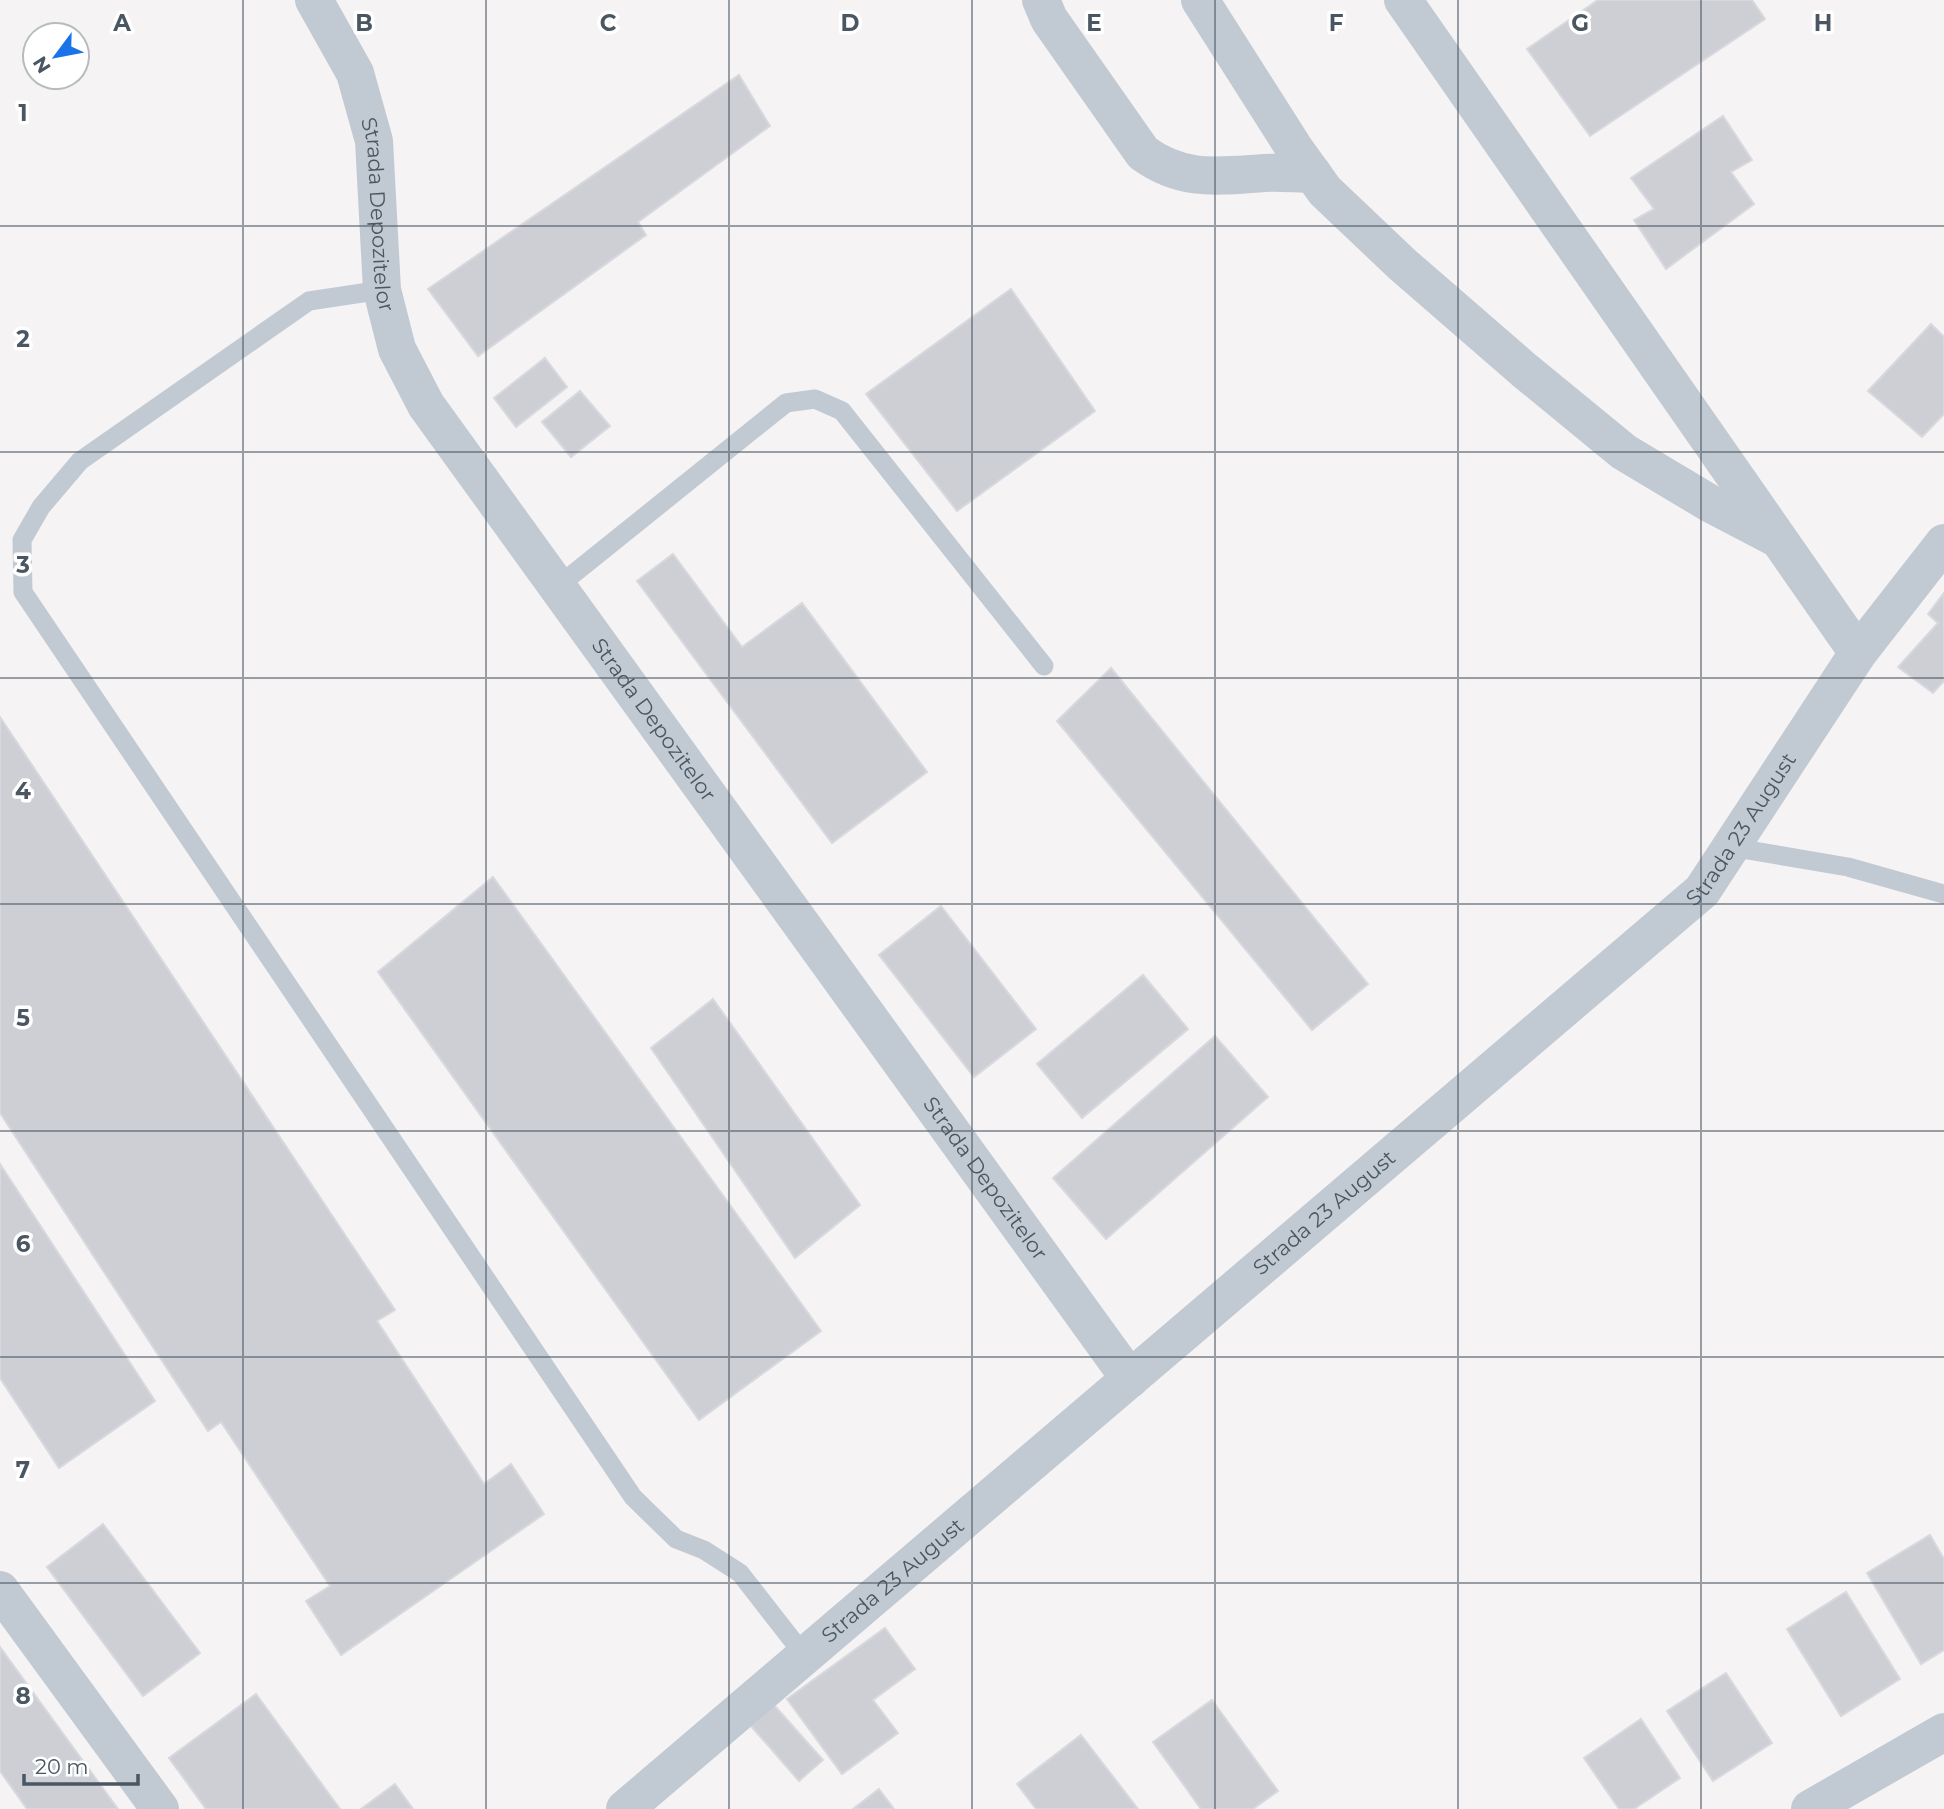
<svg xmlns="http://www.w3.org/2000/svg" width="1944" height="1809" font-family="Montserrat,sans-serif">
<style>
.building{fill:#cdcfd5;stroke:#d7d9de;stroke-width:2}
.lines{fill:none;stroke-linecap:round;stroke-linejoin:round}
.lane{stroke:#c1cad2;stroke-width:19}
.street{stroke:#c1cad2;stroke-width:38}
.grid{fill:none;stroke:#4a5661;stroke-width:2;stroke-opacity:0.55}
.labels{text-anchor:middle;stroke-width:7;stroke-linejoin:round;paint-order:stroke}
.street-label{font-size:21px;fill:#4a5661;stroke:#fff}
.grid-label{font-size:23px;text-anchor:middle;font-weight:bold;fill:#4a5661;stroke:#fff;stroke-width:7;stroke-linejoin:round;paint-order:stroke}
</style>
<rect width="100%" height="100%" fill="#f5f3f3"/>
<!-- building -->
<path class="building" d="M 1598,0 L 1752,0 L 1765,19 L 1590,136 L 1527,49 Z
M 739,75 L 770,126 L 638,222 L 646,235 L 478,356 L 428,289 Z
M 1723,116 L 1752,160 L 1731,172 L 1754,204 L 1666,269 L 1634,220 L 1654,209 L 1631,178 Z
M 1011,289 L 1095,411 L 957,511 L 866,394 Z
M 1931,324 L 1944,337 L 1944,414 L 1922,437 L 1868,391 Z
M 545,358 L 567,387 L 516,427 L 494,398 Z
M 580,391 L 610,426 L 571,457 L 542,422 Z
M 673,554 L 742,647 L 802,603 L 927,772 L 832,843 L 637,581 Z
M 1944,593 L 1944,681 L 1933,693 L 1898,667 L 1938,623 L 1928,614 Z
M 1111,668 L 1368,984 L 1312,1030 L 1057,721 Z
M 0,717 L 395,1310 L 377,1321 L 484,1484 L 511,1464 L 544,1514 L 341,1655 L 306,1601 L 330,1586 L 221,1422 L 208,1431 L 0,1113 Z
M 493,877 L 821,1331 L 699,1420 L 378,972 Z
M 941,906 L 1036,1029 L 974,1077 L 879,955 Z
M 1143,975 L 1188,1029 L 1082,1118 L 1037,1064 Z
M 713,999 L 860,1205 L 795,1258 L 651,1048 Z
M 1215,1036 L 1268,1097 L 1106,1239 L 1053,1178 Z
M 0,1164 L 155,1401 L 59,1468 L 0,1378 Z
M 103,1524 L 200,1653 L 143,1696 L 47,1567 Z
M 1930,1535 L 1944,1559 L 1944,1650 L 1921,1664 L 1867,1573 Z
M 1846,1592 L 1900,1679 L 1841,1716 L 1787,1629 Z
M 885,1628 L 915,1669 L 873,1700 L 898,1733 L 842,1774 L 787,1699 Z
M 0,1647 L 118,1809 L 27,1809 L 0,1771 Z
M 1726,1673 L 1772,1743 L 1713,1781 L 1667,1711 Z
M 256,1694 L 340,1809 L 206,1809 L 169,1758 Z
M 1212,1700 L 1278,1791 L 1253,1809 L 1201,1809 L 1153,1742 Z
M 774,1705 L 823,1760 L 799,1781 L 751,1726 Z
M 1641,1719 L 1680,1778 L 1634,1809 L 1619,1809 L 1584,1758 Z
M 1081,1735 L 1138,1809 L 1036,1809 L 1017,1784 Z
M 395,1784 L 413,1809 L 361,1809 Z
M 879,1789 L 894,1809 L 853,1809 Z"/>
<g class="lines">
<!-- lane -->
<path class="lane" d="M 382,290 L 309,301 L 80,461 L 41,507 L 22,540 L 23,592 L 633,1497 L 676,1539 L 704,1550 L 740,1573 L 804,1655
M 557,587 L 786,403 L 815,399 L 842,411 L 1044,666
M 1730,847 L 1848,867 L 1944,894"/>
<!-- street -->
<g class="street">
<path id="s1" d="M 314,0 L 355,73 L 374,141 L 382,290 L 397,349 L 426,405 L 1130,1379"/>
<path d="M 1041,0 L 1049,19 L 1143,153 C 1183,182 1217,176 1264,173 C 1280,172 1297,174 1313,174"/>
<path d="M 1200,0 L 1294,148 L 1325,191 L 1403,265 L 1524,370 L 1624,452 L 1711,504 L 1776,538"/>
<path d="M 1403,0 L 1858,653"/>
<path d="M 0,1590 L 160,1809"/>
<path id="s2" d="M 625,1809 L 1702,891 L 1858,653 L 1944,543"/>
<path d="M 1810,1809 L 1944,1732"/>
</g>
</g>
<!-- grid -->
<path class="grid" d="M 243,0 L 243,1809M 486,0 L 486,1809M 729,0 L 729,1809M 972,0 L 972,1809M 1215,0 L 1215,1809M 1458,0 L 1458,1809M 1701,0 L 1701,1809M 0,226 L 1944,226M 0,452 L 1944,452M 0,678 L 1944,678M 0,904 L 1944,904M 0,1131 L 1944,1131M 0,1357 L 1944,1357M 0,1583 L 1944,1583"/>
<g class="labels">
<!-- street labels -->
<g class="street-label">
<text dy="7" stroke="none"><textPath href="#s1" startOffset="228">Strada Depozitelor</textPath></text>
<text dy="7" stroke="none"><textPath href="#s1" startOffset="816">Strada Depozitelor</textPath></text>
<text dy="7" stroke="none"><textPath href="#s2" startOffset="1488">Strada 23 August</textPath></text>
<text dy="7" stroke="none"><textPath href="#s1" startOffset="1382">Strada Depozitelor</textPath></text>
<text dy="7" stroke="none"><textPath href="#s2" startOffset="919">Strada 23 August</textPath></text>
<text dy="7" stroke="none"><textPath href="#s2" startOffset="352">Strada 23 August</textPath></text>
</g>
</g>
<g class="grid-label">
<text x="122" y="31">A</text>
<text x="364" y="31">B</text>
<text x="608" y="31">C</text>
<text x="850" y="31">D</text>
<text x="1094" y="31">E</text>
<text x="1336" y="31">F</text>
<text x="1580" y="31">G</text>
<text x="1823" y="31">H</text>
<text x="23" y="121">1</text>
<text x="23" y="347">2</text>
<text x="23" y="573">3</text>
<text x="23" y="799">4</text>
<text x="23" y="1026">5</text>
<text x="23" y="1252">6</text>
<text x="23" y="1478">7</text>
<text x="23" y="1704">8</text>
</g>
<!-- north arrow -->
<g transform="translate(56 56) rotate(238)"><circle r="33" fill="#ffffff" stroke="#b7bbc0" stroke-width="2"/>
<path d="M0-5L12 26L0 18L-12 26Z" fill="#1a73e8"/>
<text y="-10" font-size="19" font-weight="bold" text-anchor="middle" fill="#4a5661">N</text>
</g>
<!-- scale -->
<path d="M24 1774v10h114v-10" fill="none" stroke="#4a5661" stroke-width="3.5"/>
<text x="35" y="1774" font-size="21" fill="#4a5661" stroke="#ffffff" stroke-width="5" paint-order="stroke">20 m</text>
</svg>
